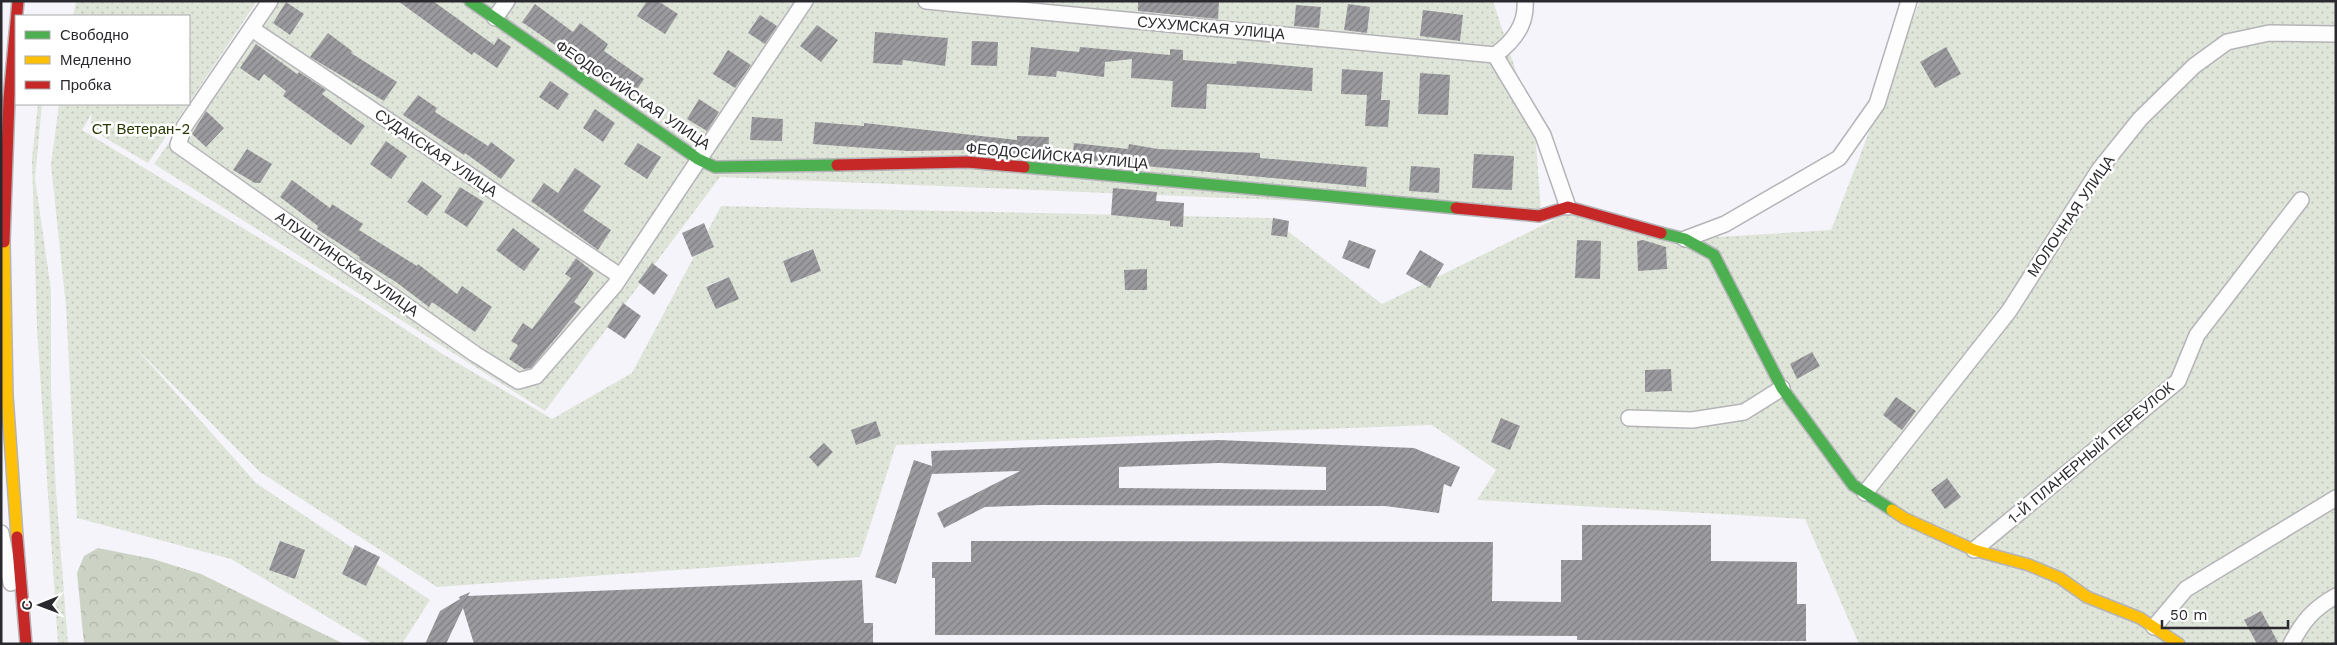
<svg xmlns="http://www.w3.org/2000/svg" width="2337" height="645" font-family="'Work Sans',sans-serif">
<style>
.grass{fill:url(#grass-dots);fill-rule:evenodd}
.forest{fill:url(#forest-crowns)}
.building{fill:url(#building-hatch);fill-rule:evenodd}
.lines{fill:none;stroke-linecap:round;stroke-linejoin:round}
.street-casing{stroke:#b4b4b8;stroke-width:18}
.fast-casing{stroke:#b4b4b8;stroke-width:14}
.slow-casing{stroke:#b4b4b8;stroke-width:14}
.jam-casing{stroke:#b4b4b8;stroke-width:14}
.street{stroke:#fefdfe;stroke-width:15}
.fast{stroke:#4caf50;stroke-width:11}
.slow{stroke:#ffc107;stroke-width:11}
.jam{stroke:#c62828;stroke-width:11}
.labels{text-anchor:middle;stroke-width:5;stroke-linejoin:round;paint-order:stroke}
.street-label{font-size:15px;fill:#2a2a2e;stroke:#fff}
.park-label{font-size:15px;fill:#263702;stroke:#fff}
</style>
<defs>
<pattern id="grass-dots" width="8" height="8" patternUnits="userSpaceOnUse" patternTransform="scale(1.25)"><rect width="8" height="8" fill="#e0e5da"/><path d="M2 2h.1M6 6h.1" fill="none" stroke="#c0c5bb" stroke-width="1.8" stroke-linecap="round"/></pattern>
<pattern id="forest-crowns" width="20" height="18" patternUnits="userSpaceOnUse" patternTransform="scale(1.25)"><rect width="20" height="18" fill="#ccd3c4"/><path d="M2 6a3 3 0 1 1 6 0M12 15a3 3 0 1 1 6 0" fill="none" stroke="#afb5a9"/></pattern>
<pattern id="building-hatch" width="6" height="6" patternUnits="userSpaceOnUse" patternTransform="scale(1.25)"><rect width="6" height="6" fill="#9b9b9f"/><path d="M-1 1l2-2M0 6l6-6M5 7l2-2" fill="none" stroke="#7f7f82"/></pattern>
</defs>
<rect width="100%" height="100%" fill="#f5f4fa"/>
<!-- grass -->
<path class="grass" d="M 76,1 L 257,1 L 189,103 L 189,16 L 73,16 Z
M 268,1 L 1493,1 L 1535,130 L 1541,211 L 720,177 L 545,411 L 154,164 Z
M 1920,1 L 2336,1 L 2336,644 L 1859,644 L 1805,519 L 1477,500 L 1496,470 L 1432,425 L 896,445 L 860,557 L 437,587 L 260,472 L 136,348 L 256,483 L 430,600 L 402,644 L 372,644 L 231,559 L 77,518 L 66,306 L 51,165 L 59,104 L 188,104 L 148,163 L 90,129 L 92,113 L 82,130 L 361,300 L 441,353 L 552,419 L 632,373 L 721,206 L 1271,218 L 1382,304 L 1566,214 L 1685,239 L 1831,230 ZM 812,249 L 821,271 L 791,283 L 783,261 ZM 1124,270 L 1147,270 L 1147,289 L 1125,290 ZM 729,277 L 738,299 L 706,287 L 706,286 Z
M 38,104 L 42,104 L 35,178 L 51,290 L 51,390 L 56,491 L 68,644 L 58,644 L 37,328 L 32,159 Z"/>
<!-- forest -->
<path class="forest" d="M 98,548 L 153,559 L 201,574 L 344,644 L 84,644 L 77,573 L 84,556 Z"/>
<!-- building -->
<path class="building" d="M 398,1 L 433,1 L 494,45 L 498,38 L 511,47 L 497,68 L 474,52 L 472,55 Z
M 647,1 L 658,1 L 678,14 L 665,34 L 637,16 Z
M 1138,1 L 1219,1 L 1218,19 L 1138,11 Z
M 286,2 L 304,14 L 290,35 L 273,23 Z
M 535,4 L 573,32 L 580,23 L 608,44 L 604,51 L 644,79 L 631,98 L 522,22 Z
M 1348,4 L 1370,7 L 1367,33 L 1344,30 Z
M 1296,5 L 1321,7 L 1319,28 L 1294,26 Z
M 1423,10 L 1463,15 L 1460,41 L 1420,36 Z
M 760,15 L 777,26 L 765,44 L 748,33 Z
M 817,25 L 838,40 L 821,62 L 800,46 Z
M 875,32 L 948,38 L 945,66 L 903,60 L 902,65 L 873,63 Z
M 328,33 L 352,51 L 351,53 L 397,82 L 384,101 L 310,57 Z
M 972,41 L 998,42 L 997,66 L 971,65 Z
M 256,44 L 297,74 L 299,72 L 326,90 L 322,94 L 365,126 L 351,145 L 283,96 L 286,91 L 264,74 L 259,81 L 240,68 Z
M 1031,47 L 1079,52 L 1080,47 L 1170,55 L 1170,49 L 1183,50 L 1183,60 L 1236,64 L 1237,61 L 1313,68 L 1312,91 L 1207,84 L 1206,109 L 1171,107 L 1173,81 L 1131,78 L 1132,59 L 1105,62 L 1104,77 L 1057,71 L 1056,77 L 1028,75 Z
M 1946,47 L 1961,74 L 1935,88 L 1920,62 Z
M 728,50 L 751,65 L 735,88 L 713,74 Z
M 1342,69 L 1383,72 L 1381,100 L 1390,100 L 1388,127 L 1365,126 L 1367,95 L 1341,94 Z
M 1420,73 L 1450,75 L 1448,115 L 1418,114 Z
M 550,81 L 569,94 L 558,110 L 539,97 Z
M 418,95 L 437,108 L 435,112 L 488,146 L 491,142 L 515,160 L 501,179 L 465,153 L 464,155 L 403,115 Z
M 699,99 L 719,112 L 707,131 L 687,119 Z
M 595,109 L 615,123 L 603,142 L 583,128 Z
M 206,111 L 224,128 L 206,147 L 192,134 Z
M 752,117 L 783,119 L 782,141 L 750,140 Z
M 815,122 L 864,126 L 864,123 L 1017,140 L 1017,136 L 1049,137 L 1048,157 L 968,150 L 907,151 L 813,144 Z
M 386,141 L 407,156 L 391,179 L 370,164 Z
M 638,143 L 661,157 L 647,179 L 624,164 Z
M 1074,143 L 1128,149 L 1129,144 L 1158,149 L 1260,153 L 1260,158 L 1367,167 L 1366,187 L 1072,159 Z
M 247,149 L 272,164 L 260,183 L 255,183 L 233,170 Z
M 1474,154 L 1514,156 L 1512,190 L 1472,188 Z
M 1411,166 L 1440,168 L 1439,193 L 1409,191 Z
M 575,168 L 601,186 L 583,211 L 611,230 L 598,250 L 531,201 L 544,183 L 558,193 Z
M 292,180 L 330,208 L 332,204 L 363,224 L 359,230 L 417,266 L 418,264 L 457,294 L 462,286 L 492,307 L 475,332 L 432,302 L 429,307 L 396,282 L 359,259 L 360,257 L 317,229 L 318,226 L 280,197 Z
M 422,181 L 442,196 L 427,216 L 407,202 Z
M 460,187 L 484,202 L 467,227 L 444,212 Z
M 1113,188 L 1157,192 L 1156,201 L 1184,203 L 1183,227 L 1170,226 L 1170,221 L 1111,215 Z
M 1273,218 L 1289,221 L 1287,237 L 1271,235 Z
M 704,223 L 714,247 L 692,257 L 682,233 Z
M 513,228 L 540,249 L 524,271 L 496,250 Z
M 1349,240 L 1376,250 L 1369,269 L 1342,258 Z
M 1577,240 L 1601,241 L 1600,279 L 1575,278 Z
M 1643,240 L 1666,247 L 1667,269 L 1638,271 L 1637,241 Z
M 813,249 L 821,271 L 791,283 L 783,261 Z
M 1420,250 L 1444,264 L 1430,288 L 1406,274 Z
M 576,258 L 594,273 L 574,302 L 581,307 L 531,368 L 524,369 L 509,359 L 518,345 L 511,341 L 523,323 L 532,329 L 571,278 L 565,274 Z
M 652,263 L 668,275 L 654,295 L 638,282 Z
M 1147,269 L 1147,290 L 1125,290 L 1124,270 Z
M 729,277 L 739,299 L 716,309 L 706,287 Z
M 623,303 L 641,316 L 625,339 L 607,327 Z
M 1812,352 L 1820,366 L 1797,379 L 1790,364 Z
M 1671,369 L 1672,391 L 1645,392 L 1645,370 Z
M 1896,397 L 1916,411 L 1902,430 L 1883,415 Z
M 1501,418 L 1520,426 L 1510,450 L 1491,442 Z
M 876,421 L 881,436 L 856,445 L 851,430 Z
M 1219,440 L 1414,448 L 1460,467 L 1451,487 L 1444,484 L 1439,513 L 1385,506 L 1041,505 L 985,507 L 944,528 L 937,513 L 1020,471 L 932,474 L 896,584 L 875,577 L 914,460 L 932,466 L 931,451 ZM 1219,463 L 1326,467 L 1326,490 L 1119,488 L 1119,467 Z
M 824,443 L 833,452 L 818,467 L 809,457 Z
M 1947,478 L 1961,497 L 1945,509 L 1931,490 Z
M 1582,525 L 1711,525 L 1711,561 L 1797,562 L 1797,604 L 1806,604 L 1806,641 L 1577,640 L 1577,636 L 1429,635 L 935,635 L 935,578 L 932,578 L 932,562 L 971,562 L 971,541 L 1493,542 L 1492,601 L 1561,602 L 1561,560 L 1582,560 Z
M 280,541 L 305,550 L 295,579 L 269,570 Z
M 355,545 L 380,557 L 366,586 L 342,574 Z
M 862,580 L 864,623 L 873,623 L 873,643 L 474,644 L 463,608 L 446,644 L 425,644 L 440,611 L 460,599 L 459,597 L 470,592 L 468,596 Z
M 2261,611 L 2279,644 L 2257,644 L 2244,620 Z"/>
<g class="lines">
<!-- street casing -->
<g class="street-casing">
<path id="street" d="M 270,1 L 184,127 L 178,145 L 475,354 L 518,381 L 536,376 L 615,285 L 805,1
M 926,1 L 1495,55
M 1525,1 C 1527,25 1513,42 1495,55 L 1543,135 L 1568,207
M 495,18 L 507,1
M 252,29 L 620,276
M 1685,239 L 1725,224 L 1839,158 L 1877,104 L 1909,1
M 1629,418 L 1692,420 L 1744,412 L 1782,388
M 1865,493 L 2009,311 L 2099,170 L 2140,119 L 2194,66 L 2227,42 L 2269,33 L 2336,34
M 1,533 L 11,583
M 1974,550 L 2178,381 L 2197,335 L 2301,200
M 2154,627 L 2186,589 L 2336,498
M 2291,644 C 2303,621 2313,609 2336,596"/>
</g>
<!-- fast casing -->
<g class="fast-casing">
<path id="fast" d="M 470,1 L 698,159 L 715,167 L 837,165
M 1024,167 L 1456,208
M 1661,233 L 1685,239 L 1714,255 L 1782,388 L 1853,485 L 1892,510"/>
</g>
<!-- slow casing -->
<g class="slow-casing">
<path id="slow" d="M 4,242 L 7,395 L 17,537
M 1892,510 L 1904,518 L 1974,550 L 2029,565 L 2060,578 L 2087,597 L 2140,618 L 2179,644"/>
</g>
<!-- jam casing -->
<g class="jam-casing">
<path id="jam" d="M 837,165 L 967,162 L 1024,167
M 1456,208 L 1539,216 L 1568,207 L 1661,233
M 4,242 L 9,99 L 18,1
M 17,537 L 26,644"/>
</g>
<!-- street -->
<use href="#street" class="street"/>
<!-- fast -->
<use href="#fast" class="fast"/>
<!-- slow -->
<use href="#slow" class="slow"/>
<!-- jam -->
<use href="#jam" class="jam"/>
</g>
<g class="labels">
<!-- street labels -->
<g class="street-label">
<text transform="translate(1211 28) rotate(5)" y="5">СУХУМСКАЯ УЛИЦА</text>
<text transform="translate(633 95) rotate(34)" y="5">ФЕОДОСИЙСКАЯ УЛИЦА</text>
<text transform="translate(436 153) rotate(34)" y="5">СУДАКСКАЯ УЛИЦА</text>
<text transform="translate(1057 156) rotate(5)" y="5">ФЕОДОСИЙСКАЯ УЛИЦА</text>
<text transform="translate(2071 216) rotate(-56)" y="5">МОЛОЧНАЯ УЛИЦА</text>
<text transform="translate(347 264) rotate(35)" y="5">АЛУШТИНСКАЯ УЛИЦА</text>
<text transform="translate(2091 453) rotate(-40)" y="5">1-Й ПЛАНЕРНЫЙ ПЕРЕУЛОК</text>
</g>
<!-- park labels -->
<g class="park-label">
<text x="141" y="134">СТ Ветеран-2</text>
</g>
</g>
<!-- border -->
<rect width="2337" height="645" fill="none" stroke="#2a2a2e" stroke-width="5"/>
<!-- legend -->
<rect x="15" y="15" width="175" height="90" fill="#ffffff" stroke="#aaaaab"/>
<rect x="25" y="31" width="25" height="8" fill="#4caf50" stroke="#aaaaab"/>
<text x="60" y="40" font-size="15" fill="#2a2a2e">Свободно</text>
<rect x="25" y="56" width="25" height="8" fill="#ffc107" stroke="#aaaaab"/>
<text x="60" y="65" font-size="15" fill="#2a2a2e">Медленно</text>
<rect x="25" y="81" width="25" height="8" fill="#c62828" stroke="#aaaaab"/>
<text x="60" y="90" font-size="15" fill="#2a2a2e">Пробка</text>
<!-- north arrow -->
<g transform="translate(40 605) rotate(269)" stroke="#ffffff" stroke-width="4" paint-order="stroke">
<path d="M0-4L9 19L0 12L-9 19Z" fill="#2a2a2e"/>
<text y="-8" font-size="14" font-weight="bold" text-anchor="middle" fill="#2a2a2e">С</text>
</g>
<!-- scale -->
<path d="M2162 620v8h126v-8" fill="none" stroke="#2a2a2e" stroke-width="2.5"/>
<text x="2170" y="620" font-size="15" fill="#2a2a2e" stroke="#ffffff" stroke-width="4" paint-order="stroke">50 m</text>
</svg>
